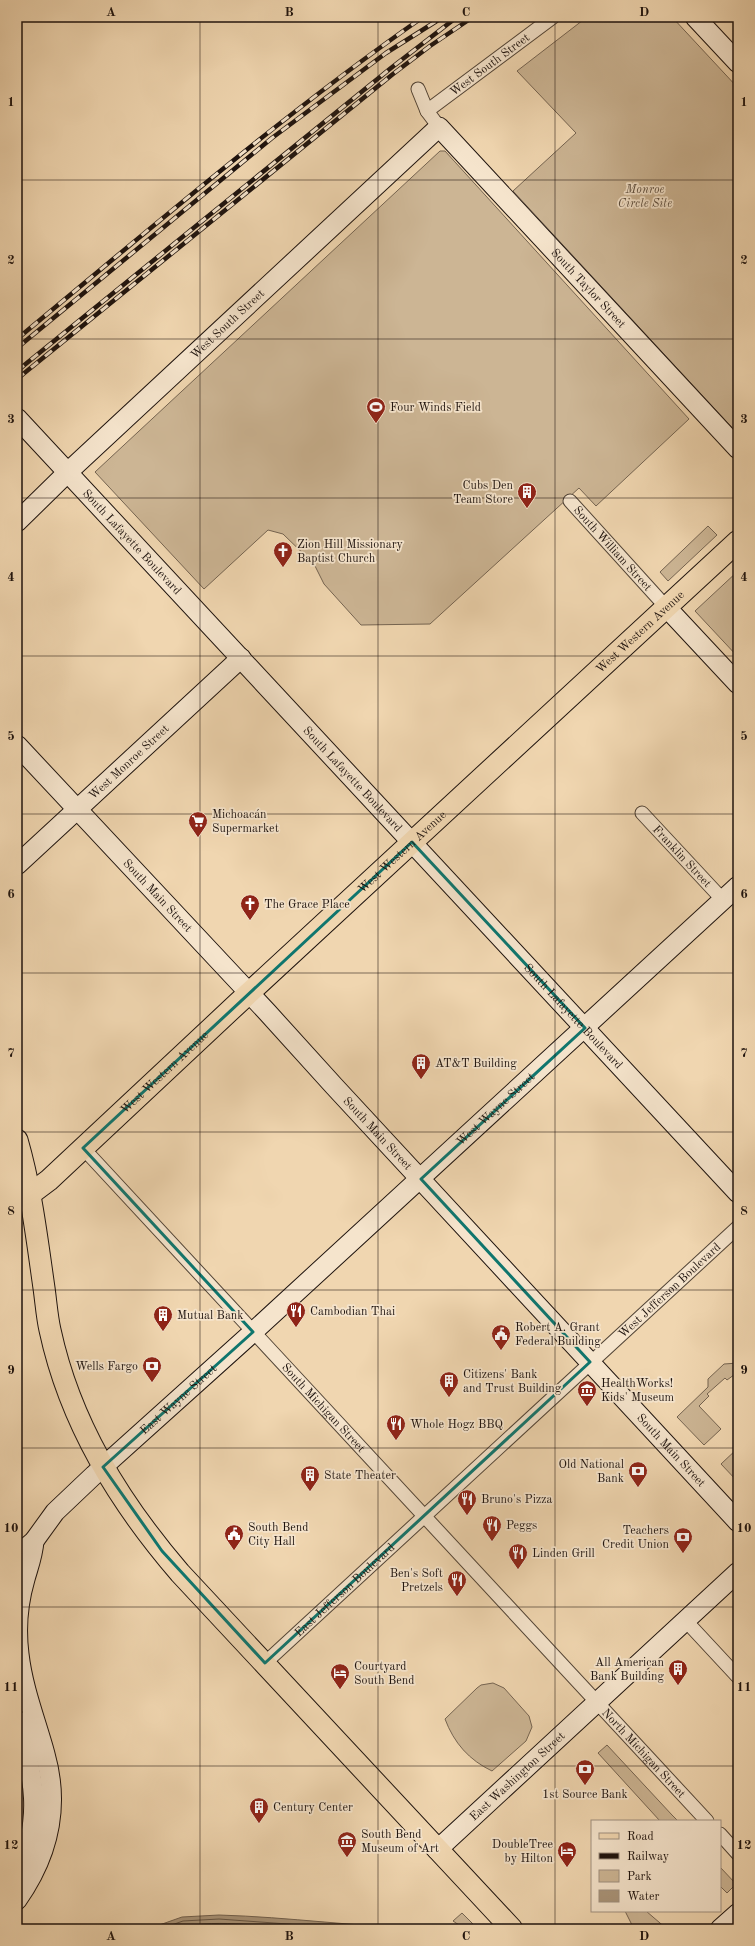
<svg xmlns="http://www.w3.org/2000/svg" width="755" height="1946" font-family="'Old Standard TT',serif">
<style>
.green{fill:#ccb594;stroke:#756451}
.water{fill:#a99479;stroke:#71604e}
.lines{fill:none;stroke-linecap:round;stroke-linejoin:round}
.shore{stroke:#645444;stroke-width:1}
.street-casing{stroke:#524436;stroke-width:15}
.secondary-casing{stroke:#1e130e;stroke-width:21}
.primary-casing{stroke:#1e130e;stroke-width:23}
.street{stroke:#f5e4cc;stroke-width:13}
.secondary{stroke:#f5e4cc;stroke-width:19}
.primary{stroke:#f0d6b0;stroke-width:21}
.rail-casing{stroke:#1e130e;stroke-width:4.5}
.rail{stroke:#f5e4cc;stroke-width:3;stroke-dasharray:9;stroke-linecap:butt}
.marked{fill:none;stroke:#0f766e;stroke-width:3;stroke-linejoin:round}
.grid{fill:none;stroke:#1e130e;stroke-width:1;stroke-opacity:0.55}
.labels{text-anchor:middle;stroke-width:3.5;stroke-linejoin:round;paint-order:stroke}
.street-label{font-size:12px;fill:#1e130e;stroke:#f5e4cc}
.park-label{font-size:12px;font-style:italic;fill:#5b4c3d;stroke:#f5e4cc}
.poi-label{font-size:12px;fill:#1e130e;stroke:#f5e4cc;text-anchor:start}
.neatline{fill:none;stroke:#1e130e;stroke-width:1.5}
.grid-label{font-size:13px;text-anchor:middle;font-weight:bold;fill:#1e130e}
</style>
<rect width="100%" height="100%" fill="#f0d6b0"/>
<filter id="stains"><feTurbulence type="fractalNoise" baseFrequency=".005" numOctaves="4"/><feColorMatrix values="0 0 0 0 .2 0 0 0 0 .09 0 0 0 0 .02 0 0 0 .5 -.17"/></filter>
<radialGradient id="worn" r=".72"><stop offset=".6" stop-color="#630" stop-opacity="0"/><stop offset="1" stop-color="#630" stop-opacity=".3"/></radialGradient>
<!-- green -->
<path class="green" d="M 587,17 L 672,17 L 738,88 L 738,434 L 513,191 L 576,133 L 517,71 Z
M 440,151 L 445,151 L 689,419 L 596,506 L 579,488 L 430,624 L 361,625 L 324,584 L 314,564 L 283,534 L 268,530 L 204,589 L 95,472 Z
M 708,526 L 717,535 L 668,581 L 660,572 Z
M 738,571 L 738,657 L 695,611 Z
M 738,1363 L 738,1372 L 727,1380 L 725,1378 L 707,1394 L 709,1396 L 699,1406 L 721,1429 L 704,1445 L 677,1417 L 708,1387 L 708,1379 L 724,1364 Z
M 738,1448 L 738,1482 L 721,1464 Z
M 493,1683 L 504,1688 L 529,1716 L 532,1727 L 526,1741 L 492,1771 C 469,1760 454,1743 445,1719 L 477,1688 L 481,1685 Z
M 607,1745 L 672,1815 L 678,1821 L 660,1821 L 598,1753 Z
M 720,1867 L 736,1884 L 727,1893 L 720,1886 Z
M 625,1911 L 646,1911 L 667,1929 L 634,1929 Z
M 462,1913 L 478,1929 L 465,1929 L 453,1921 Z"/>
<!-- water -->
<path class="water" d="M 219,1915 C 289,1917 359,1927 430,1929 L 148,1929 L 182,1917 Z"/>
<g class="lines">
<!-- shore -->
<path class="shore" d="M 160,1929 L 183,1921 L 219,1919 L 356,1929
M 176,1929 C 208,1918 263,1926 297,1929"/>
<!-- street casing -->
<g class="street-casing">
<g id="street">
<path d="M 418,89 L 427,111 L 439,127"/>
<path id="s1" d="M 427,111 L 553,17"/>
<path id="s2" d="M 570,501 L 667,608"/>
<path id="s3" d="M 642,813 L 723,900"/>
<path id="s4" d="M 83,1148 L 707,1821"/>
<path d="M 685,1620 L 738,1677"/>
<path id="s5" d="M 265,1663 L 738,1227"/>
<path d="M 720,1834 L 738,1854"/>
</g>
</g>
<!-- secondary casing -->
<g class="secondary-casing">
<g id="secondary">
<path d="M 695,17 L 738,63"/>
<path id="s6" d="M 17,418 L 738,1193"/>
<path id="s7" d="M 17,522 L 68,472 L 439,127 L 738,449"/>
<path d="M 667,608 L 738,684"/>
<path id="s8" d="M 17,745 L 267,1012 L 334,1086 L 738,1522"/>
<path id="s9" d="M 17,865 L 241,658"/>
<path id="s10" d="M 17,1558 L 21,1552 L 34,1541 L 55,1512 L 94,1475 L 253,1332 L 738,886"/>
<path d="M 17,1720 C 34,1778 44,1818 17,1876"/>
<path id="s11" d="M 437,1850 L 738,1572"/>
<path d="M 17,1900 C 48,1856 60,1807 45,1754 C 36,1721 23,1689 19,1654 C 16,1630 18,1603 25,1579 C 29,1565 33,1555 34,1541"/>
<path d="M 720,1929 L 738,1913"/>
</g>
</g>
<!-- primary casing -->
<g class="primary-casing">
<g id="primary">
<path d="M 17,1140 C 31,1188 37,1239 44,1288 C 46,1302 47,1317 50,1330 C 70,1423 119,1502 180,1573 L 512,1929"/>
<path id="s12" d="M 29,1195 L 49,1180 L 237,1004 L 738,541"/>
</g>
</g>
<!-- street -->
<use href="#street" class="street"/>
<!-- secondary -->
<use href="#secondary" class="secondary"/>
<!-- primary -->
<use href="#primary" class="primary"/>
<!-- rail casing -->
<g class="rail-casing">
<path id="rail" d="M 17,339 C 150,229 281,116 423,17
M 17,348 L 272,138 L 386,53 L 443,17
M 17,371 L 391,68 L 457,17
M 17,379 L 393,74 L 430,46 L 473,17"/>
</g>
<!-- rail -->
<use href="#rail" class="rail"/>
</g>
<!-- marked area -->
<path class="marked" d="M 412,842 L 585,1028 L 421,1179 L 590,1362 L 265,1663 L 162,1551 L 103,1467 L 253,1332 L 83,1148 Z"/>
<!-- grid -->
<path class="grid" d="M 200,17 L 200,1929M 378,17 L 378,1929M 555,17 L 555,1929M 17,180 L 738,180M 17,339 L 738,339M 17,498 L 738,498M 17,656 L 738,656M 17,814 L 738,814M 17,973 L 738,973M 17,1132 L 738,1132M 17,1290 L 738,1290M 17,1448 L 738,1448M 17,1607 L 738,1607M 17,1766 L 738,1766"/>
<!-- icons -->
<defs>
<g id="stadium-pin" transform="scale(1)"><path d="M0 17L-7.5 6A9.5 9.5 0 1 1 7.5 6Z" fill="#8f2418" stroke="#f5e4cc"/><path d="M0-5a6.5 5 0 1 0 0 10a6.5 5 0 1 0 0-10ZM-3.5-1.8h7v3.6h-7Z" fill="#fff"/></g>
<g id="building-pin" transform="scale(1)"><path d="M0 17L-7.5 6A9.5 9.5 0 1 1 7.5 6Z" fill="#8f2418" stroke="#f5e4cc"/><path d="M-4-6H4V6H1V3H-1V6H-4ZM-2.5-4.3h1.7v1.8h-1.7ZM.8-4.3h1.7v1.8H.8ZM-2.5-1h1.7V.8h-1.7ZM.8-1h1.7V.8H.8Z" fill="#fff"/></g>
<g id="church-pin" transform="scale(1)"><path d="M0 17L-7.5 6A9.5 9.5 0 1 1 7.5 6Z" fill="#8f2418" stroke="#f5e4cc"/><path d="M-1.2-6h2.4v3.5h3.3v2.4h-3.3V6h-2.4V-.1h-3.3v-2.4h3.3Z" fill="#fff"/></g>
<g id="supermarket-pin" transform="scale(1)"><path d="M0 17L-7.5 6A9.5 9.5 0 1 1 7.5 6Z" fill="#8f2418" stroke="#f5e4cc"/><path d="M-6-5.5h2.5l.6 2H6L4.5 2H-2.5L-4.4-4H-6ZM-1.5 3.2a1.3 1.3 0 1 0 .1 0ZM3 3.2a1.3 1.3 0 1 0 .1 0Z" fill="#fff"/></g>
<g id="restaurant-pin" transform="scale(1)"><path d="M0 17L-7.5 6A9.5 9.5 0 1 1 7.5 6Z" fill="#8f2418" stroke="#f5e4cc"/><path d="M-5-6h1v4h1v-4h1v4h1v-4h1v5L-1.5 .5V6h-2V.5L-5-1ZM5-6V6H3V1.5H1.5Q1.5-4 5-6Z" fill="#fff"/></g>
<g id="civic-pin" transform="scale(1)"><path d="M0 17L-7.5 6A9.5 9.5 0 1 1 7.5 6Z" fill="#8f2418" stroke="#f5e4cc"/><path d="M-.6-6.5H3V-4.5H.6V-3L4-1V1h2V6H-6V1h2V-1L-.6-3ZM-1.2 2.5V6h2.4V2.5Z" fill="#fff"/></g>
<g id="bank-pin" transform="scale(1)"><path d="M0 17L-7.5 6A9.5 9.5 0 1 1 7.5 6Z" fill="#8f2418" stroke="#f5e4cc"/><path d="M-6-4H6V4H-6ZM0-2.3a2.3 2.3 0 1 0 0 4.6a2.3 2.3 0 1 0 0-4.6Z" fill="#fff"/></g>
<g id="museum-pin" transform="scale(1)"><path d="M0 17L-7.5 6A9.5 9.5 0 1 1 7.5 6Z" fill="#8f2418" stroke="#f5e4cc"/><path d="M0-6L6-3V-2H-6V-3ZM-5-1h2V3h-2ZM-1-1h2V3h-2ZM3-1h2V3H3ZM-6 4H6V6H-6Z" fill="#fff"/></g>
<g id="hotel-pin" transform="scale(1)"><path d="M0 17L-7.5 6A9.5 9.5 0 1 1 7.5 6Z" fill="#8f2418" stroke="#f5e4cc"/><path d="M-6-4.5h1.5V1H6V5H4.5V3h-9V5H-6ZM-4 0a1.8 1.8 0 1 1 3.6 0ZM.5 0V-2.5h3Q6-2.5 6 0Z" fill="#fff"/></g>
</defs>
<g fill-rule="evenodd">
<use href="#stadium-pin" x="376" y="407"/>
<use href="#building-pin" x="527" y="492"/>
<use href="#church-pin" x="283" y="551"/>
<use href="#supermarket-pin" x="198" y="821"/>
<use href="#church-pin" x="250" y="904"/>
<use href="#building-pin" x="421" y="1063"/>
<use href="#restaurant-pin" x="296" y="1311"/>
<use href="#building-pin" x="163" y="1315"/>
<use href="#civic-pin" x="501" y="1334"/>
<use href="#bank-pin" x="152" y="1366"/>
<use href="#building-pin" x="449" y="1381"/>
<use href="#museum-pin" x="587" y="1390"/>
<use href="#restaurant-pin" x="396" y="1424"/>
<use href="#bank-pin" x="638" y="1471"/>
<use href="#building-pin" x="310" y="1475"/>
<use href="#restaurant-pin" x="467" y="1499"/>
<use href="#restaurant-pin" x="492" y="1525"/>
<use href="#civic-pin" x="234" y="1534"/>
<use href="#bank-pin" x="683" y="1537"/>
<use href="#restaurant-pin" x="518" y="1553"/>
<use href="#restaurant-pin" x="457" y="1580"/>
<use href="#building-pin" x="678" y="1669"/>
<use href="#hotel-pin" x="340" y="1673"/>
<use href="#bank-pin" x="585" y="1769"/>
<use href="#building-pin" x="259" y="1807"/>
<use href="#museum-pin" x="347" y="1841"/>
<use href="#hotel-pin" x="567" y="1851"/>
</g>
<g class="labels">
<!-- street labels -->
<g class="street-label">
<text dy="4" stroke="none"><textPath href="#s1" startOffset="78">West South Street</textPath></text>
<text dy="4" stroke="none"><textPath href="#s7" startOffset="798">South Taylor Street</textPath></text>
<text dy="4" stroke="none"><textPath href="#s7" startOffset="289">West South Street</textPath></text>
<text dy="4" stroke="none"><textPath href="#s6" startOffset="169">South Lafayette Boulevard</textPath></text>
<text dy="4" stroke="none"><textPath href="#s2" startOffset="64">South William Street</textPath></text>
<text dy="4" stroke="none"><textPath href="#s12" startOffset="831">West Western Avenue</textPath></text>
<text dy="4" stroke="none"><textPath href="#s9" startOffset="152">West Monroe Street</textPath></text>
<text dy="4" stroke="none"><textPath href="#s6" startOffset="493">South Lafayette Boulevard</textPath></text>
<text dy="4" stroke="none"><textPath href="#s12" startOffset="507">West Western Avenue</textPath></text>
<text dy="4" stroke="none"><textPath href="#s3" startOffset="59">Franklin Street</textPath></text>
<text dy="4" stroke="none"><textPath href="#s8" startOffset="206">South Main Street</textPath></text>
<text dy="4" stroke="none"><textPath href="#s6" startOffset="817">South Lafayette Boulevard</textPath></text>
<text dy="4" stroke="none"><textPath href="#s12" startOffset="183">West Western Avenue</textPath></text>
<text dy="4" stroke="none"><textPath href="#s10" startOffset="657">West Wayne Street</textPath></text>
<text dy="4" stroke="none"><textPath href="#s8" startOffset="530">South Main Street</textPath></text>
<text dy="4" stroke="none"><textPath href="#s5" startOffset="550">West Jefferson Boulevard</textPath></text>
<text dy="4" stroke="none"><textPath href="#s10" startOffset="227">East Wayne Street</textPath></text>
<text dy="4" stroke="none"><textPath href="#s4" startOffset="354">South Michigan Street</textPath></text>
<text dy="4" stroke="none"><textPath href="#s8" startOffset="962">South Main Street</textPath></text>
<text dy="4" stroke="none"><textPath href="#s5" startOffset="108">East Jefferson Boulevard</textPath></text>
<text dy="4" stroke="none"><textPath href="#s4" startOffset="825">North Michigan Street</textPath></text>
<text dy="4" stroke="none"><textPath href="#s11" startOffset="109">East Washington Street</textPath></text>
</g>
<!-- park labels -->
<g class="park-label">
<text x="645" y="193">Monroe<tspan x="645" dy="14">Circle Site</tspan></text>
</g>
<!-- poi labels -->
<g class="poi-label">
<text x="390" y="411">Four Winds Field</text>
<text x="513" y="489" text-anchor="end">Cubs Den<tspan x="513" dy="14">Team Store</tspan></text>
<text x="297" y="548">Zion Hill Missionary<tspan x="297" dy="14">Baptist Church</tspan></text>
<text x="212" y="818">Michoacán<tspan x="212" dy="14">Supermarket</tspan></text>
<text x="264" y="908">The Grace Place</text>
<text x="435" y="1067">AT&amp;T Building</text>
<text x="310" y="1315">Cambodian Thai</text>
<text x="177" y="1319">Mutual Bank</text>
<text x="515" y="1331">Robert A. Grant<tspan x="515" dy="14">Federal Building</tspan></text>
<text x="138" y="1370" text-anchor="end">Wells Fargo</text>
<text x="463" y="1378">Citizens' Bank<tspan x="463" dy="14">and Trust Building</tspan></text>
<text x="601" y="1387">HealthWorks!<tspan x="601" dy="14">Kids' Museum</tspan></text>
<text x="410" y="1428">Whole Hogz BBQ</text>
<text x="624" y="1468" text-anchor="end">Old National<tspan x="624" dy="14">Bank</tspan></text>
<text x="324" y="1479">State Theater</text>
<text x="481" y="1503">Bruno's Pizza</text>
<text x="506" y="1529">Peggs</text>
<text x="248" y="1531">South Bend<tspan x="248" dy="14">City Hall</tspan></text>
<text x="669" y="1534" text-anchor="end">Teachers<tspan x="669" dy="14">Credit Union</tspan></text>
<text x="532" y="1557">Linden Grill</text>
<text x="443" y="1577" text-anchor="end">Ben's Soft<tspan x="443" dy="14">Pretzels</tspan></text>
<text x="664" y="1666" text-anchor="end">All American<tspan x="664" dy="14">Bank Building</tspan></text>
<text x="354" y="1670">Courtyard<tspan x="354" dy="14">South Bend</tspan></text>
<text x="585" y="1798" text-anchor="middle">1st Source Bank</text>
<text x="273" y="1811">Century Center</text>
<text x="361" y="1838">South Bend<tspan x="361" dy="14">Museum of Art</tspan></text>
<text x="553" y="1848" text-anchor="end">DoubleTree<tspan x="553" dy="14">by Hilton</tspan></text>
</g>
</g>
<!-- margin -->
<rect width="755" height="1946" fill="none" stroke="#f0d6b0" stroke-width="44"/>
<!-- legend -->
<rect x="591" y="1820" width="130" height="92" fill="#f5e4cc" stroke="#9f9080"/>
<rect x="599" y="1833" width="20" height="6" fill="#f0d6b0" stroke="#9f9080"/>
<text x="627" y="1840" font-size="12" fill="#1e130e">Road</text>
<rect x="599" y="1853" width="20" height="6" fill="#1e130e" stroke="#9f9080"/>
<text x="627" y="1860" font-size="12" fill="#1e130e">Railway</text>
<rect x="599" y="1870" width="20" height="12" fill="#ccb594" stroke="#9f9080"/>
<text x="627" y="1880" font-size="12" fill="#1e130e">Park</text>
<rect x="599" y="1890" width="20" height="12" fill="#a99479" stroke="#9f9080"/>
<text x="627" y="1900" font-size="12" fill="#1e130e">Water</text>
<rect x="22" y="22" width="711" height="1902" class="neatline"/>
<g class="grid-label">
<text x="111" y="16">A</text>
<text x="289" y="16">B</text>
<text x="466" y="16">C</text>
<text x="644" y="16">D</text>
<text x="11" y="106">1</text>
<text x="744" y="106">1</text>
<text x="11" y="264">2</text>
<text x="744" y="264">2</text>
<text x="11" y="423">3</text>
<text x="744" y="423">3</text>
<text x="11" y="581">4</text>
<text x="744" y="581">4</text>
<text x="11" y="740">5</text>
<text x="744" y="740">5</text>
<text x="11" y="898">6</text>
<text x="744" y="898">6</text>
<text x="11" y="1057">7</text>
<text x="744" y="1057">7</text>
<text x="11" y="1215">8</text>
<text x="744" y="1215">8</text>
<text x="11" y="1374">9</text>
<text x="744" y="1374">9</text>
<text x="11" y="1532">10</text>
<text x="744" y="1532">10</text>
<text x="11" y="1691">11</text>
<text x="744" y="1691">11</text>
<text x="11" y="1849">12</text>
<text x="744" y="1849">12</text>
<text x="111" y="1940">A</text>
<text x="289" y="1940">B</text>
<text x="466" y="1940">C</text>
<text x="644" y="1940">D</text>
</g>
<rect width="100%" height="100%" filter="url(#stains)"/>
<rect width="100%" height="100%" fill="url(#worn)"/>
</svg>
